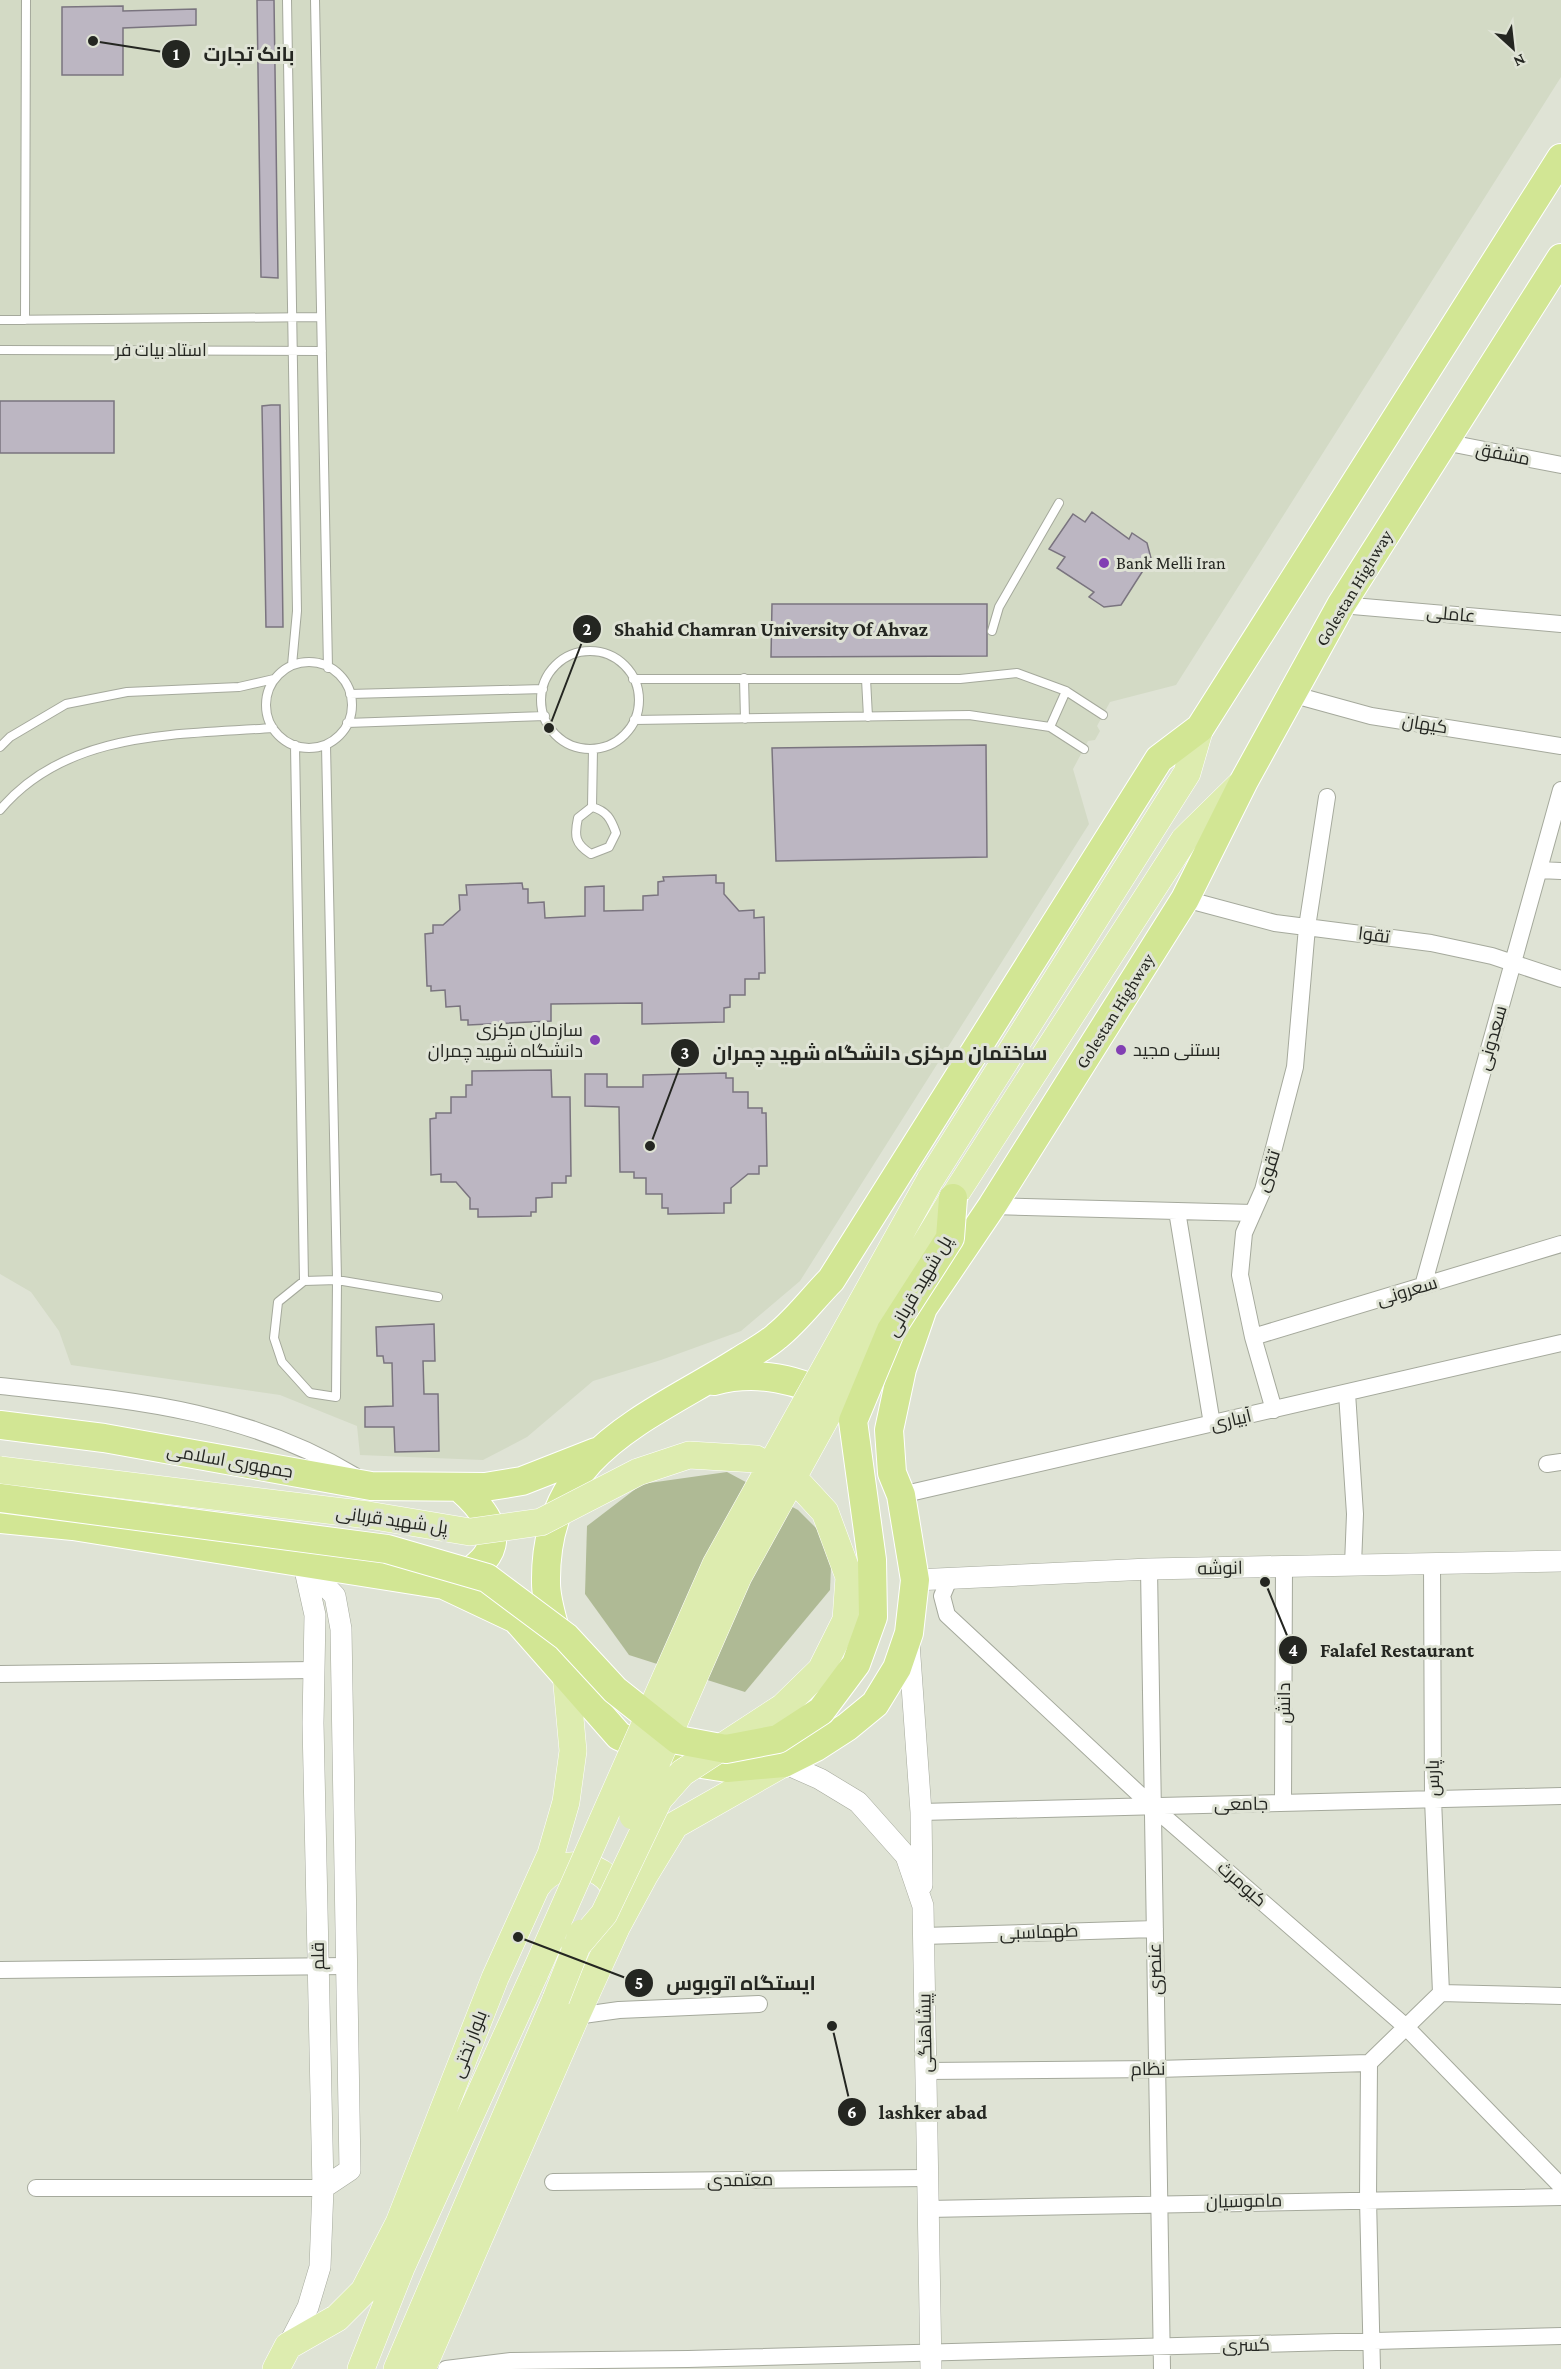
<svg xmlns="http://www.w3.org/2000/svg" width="1561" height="2369" font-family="'Crimson Pro',Cairo,serif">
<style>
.built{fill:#d3dac5}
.green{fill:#afba95}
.building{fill:#bcb6c2;stroke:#7a747f;stroke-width:1.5}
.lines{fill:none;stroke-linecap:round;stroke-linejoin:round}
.service-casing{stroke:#a5a99c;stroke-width:10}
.minor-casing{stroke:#a5a99c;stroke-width:18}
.tertiary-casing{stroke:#a5a99c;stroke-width:22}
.primary-casing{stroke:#fff;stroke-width:28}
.trunk-casing{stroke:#fff;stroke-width:30}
.service{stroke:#fff;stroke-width:8}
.minor{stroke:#fff;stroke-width:16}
.tertiary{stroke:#fff;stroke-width:21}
.primary{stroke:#ddecaf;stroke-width:27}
.trunk{stroke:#d2e694;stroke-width:28}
.primary-bridge-casing{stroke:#fff;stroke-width:28;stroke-linecap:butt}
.trunk-bridge-casing{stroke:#fff;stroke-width:30;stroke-linecap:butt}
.primary-bridge{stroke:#ddecaf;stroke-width:27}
.trunk-bridge{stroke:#d2e694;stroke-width:28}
.poi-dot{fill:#823fb3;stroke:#dfe3d5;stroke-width:2}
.labels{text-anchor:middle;stroke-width:6;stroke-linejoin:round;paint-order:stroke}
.street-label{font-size:18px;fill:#242621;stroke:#dfe3d5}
.poi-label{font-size:18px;fill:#242621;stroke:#dfe3d5;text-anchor:start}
.leader{fill:none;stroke:#242621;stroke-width:2}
.callout-dot{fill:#242621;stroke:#dfe3d5;stroke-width:2}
.mark-label{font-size:18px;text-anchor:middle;font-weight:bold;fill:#fff}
.callout-label{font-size:20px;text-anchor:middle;font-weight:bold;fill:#242621;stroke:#dfe3d5;stroke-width:6;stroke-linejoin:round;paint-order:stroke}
</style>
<rect width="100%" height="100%" fill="#dfe3d5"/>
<!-- built -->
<path class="built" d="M 0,0 L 1561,0 L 1561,77 L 1176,685 L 1110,702 L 1097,726 L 1100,731 L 1095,740 L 1088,741 L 1073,769 L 1089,824 L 800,1281 L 741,1331 L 661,1360 L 593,1381 L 527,1437 L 483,1460 L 360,1455 L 357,1426 L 280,1395 L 71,1365 L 59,1331 L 31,1292 L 0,1274 Z"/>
<!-- green -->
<path class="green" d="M 727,1472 L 798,1510 L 832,1544 L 830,1590 L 745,1692 L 629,1655 L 585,1594 L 587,1526 L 642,1484 Z"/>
<!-- building -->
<path class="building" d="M 257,0 L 274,0 L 278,278 L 261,277 Z
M 123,6 L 123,11 L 196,9 L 196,25 L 123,28 L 123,75 L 62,75 L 62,7 Z
M 0,401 L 114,401 L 114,453 L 0,453 Z
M 271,405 L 280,405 L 283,627 L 266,627 L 262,406 Z
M 1092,512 L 1129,539 L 1132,533 L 1147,543 L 1151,558 L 1121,605 L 1104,607 L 1089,597 L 1094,592 L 1057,568 L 1065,557 L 1049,549 L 1073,514 L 1085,522 Z
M 772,604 L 987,604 L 987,656 L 771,657 Z
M 986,745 L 987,857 L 776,861 L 772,748 Z
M 716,875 L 716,883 L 724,883 L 724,894 L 739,911 L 754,910 L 754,918 L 764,917 L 765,973 L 759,973 L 759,979 L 745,979 L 745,995 L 730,995 L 730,1007 L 724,1008 L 724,1022 L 642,1024 L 642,1003 L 551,1004 L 551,1021 L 468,1025 L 468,1020 L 461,1020 L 460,1006 L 446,1007 L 445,990 L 431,991 L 431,986 L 427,986 L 425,934 L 433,933 L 433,925 L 443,925 L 460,910 L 459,895 L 467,895 L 466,885 L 522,883 L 523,889 L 528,889 L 528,903 L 544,902 L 545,918 L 585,916 L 585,887 L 604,886 L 604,911 L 643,910 L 643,896 L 658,895 L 658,882 L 664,881 L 663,877 Z
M 551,1070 L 552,1097 L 570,1097 L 571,1176 L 566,1176 L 566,1183 L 552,1183 L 552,1197 L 536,1198 L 536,1212 L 531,1212 L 531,1216 L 478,1217 L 478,1209 L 470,1209 L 470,1198 L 456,1182 L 441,1182 L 441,1174 L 431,1175 L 430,1119 L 436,1118 L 436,1113 L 451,1113 L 451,1097 L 466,1097 L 466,1085 L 472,1085 L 472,1071 Z
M 726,1073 L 726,1078 L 733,1078 L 733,1092 L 748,1092 L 748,1108 L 762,1108 L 762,1113 L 766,1113 L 767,1166 L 759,1166 L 759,1174 L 748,1174 L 731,1188 L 731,1203 L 724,1203 L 724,1213 L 668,1214 L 668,1208 L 662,1208 L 662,1194 L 646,1194 L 646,1178 L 634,1178 L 634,1172 L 620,1172 L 619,1107 L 585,1106 L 585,1074 L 607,1074 L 607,1087 L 643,1087 L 643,1075 Z
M 434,1324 L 435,1361 L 423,1361 L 424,1394 L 438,1394 L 439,1451 L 395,1452 L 394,1427 L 365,1427 L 365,1407 L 393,1406 L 392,1363 L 384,1363 L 383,1356 L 377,1356 L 376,1327 Z"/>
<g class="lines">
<!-- service casing -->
<g class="service-casing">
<path id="service" d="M 287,0 L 297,611 L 292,665
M 315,0 L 328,668
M 0,320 L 321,317
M 25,320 L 26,0
M 0,350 L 322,351
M 992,631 L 999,607 L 1059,503
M541 700a49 49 0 1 1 98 0a49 49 0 1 1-98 0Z
M266 705a43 43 0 1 1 86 0a43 43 0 1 1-86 0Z
M 744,678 L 745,719
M 633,679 L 960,679 L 1017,673 L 1066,691 L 1103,715
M 866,679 L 868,717
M 350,694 L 543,689
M 634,720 L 969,715 L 1050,727 L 1084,749
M 347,723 L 545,716
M 1050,727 L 1066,691
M 295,745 L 304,1281
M 326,745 L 337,1280 L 438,1297
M 0,747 L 10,737 L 66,704 L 127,692 L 239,687 L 274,679
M 592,807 C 607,811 611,819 616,833 L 609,847 L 591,854 C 575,844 574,836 578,818 Z
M 592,807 L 593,749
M 0,810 C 67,730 177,735 273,728
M 337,1280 L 336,1397 L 310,1393 L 282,1362 L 274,1338 L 278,1302 L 304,1281 Z"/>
</g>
<!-- minor casing -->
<g class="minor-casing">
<path id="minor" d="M 1444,442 L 1561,465
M 1341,605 L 1561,624
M 1291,694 L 1371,716 L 1561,746
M 1539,870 L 1561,871
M 1185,899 L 1275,923 L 1431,943 L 1492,956 L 1561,979
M 992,1206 L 1253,1213
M 1177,1211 L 1212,1424
M 1423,1286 L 1561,790
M 1253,1337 L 1561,1244
M 0,1386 C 127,1400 243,1408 355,1476
M 1347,1393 L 1355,1514 L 1353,1565
M 1274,1410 L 1253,1337 L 1240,1275 L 1244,1233 L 1263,1190 L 1295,1067 L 1307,927 L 1327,797
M 1547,1464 L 1561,1462
M 901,1495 L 1561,1343
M 1432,1563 L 1433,1799 L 1441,1993
M 1149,1569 L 1162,2369
M 950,1577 L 942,1596 L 947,1615 L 1153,1807 L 1405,2026 L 1561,2186
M 0,1674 L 314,1670
M 1283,1803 L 1284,1566
M 921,1812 L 1561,1796
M 923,1936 L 1155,1929
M 0,1970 L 347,1966
M 576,2016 L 619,2010 L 759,2004
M 926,2071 L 1157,2069 L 1369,2063
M 553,2182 L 927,2178
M 36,2188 L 323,2188
M 928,2209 L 1561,2197
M 446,2369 L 511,2361 L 688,2359 L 1561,2336
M 1372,2369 L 1368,2199 L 1369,2063 L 1441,1993 L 1561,1996"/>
</g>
<!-- tertiary casing -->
<g class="tertiary-casing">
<path id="tertiary" d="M 303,1562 L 335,1596 L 341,1629 L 350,2170 L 323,2188
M 915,1580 L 1149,1569 L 1561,1561
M 909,1643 L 921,1812 L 922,1885
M 784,1763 L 820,1779 L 858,1802 L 906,1856 L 923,1906 L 931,2369
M 288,2346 L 308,2307 L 320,2267 L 323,2188 L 313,1723 L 315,1615 L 303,1561"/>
</g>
<!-- primary casing -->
<g class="primary-casing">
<path id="primary" d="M 930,1180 L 1187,773 L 1200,728
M 953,1198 L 1184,840 L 1239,786
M 537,1886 C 562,1850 621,1864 619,1910
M 276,2369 L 288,2346 L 337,2318 L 364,2291 L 399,2223 L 495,1978 L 551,1854 L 566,1802 L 573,1751 L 566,1674
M 361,2369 L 401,2268 L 535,1973
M 397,2369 L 556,1999
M 422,2369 L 576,2016 L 617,1926 L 644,1876 L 675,1825 L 784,1763"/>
</g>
<!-- trunk casing -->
<g class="trunk-casing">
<path id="trunk" d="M 714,1381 C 754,1370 802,1378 836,1402
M 0,1425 L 104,1438 L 371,1486 L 485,1487 L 522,1481 L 596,1452
M 0,1519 L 73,1526 L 444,1585 L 516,1619 L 619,1736 L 671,1759 L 727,1768 L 784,1763 L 816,1747 L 847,1727 L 875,1704 L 897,1668 L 909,1633 L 915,1580 L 901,1495 L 892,1473 L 889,1430 L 902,1369 L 923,1308 L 992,1206 L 1185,899 L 1244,781 L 1341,605 L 1561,258
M 451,1583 C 462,1579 469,1572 478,1565 C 509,1539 483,1508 460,1488
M 559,1645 C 555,1626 546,1603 546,1583 C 544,1452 646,1420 739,1361 C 752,1353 766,1346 777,1336 C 797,1320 813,1298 831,1280 L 1159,759 L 1200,728 L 1561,158"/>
</g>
<!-- service -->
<use href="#service" class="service"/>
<!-- minor -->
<use href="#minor" class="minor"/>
<!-- tertiary -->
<use href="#tertiary" class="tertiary"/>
<!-- primary -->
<use href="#primary" class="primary"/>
<!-- trunk -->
<use href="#trunk" class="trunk"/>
<!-- primary-bridge casing -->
<g class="primary-bridge-casing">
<path id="primary-bridge" d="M 0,1470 L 368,1515 L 470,1532 L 541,1522 L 638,1472 L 689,1455 L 756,1459 L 801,1486 L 825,1512 L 849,1577 L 846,1620 L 821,1670 L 783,1707 L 682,1773 L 659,1799 L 604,1914 L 575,1948
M 633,1816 L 738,1577 L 882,1316 L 953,1198
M 535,1973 L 716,1564 L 930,1180
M 556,1999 L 582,1933"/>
</g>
<!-- trunk-bridge casing -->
<g class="trunk-bridge-casing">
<path id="trunk-bridge" d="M 0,1498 L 387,1549 L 487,1578 L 566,1637 L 615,1690 L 678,1740 L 726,1749 L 778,1739 L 821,1711 L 856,1664 L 873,1617 L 872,1560 L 853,1421 L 891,1330 L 950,1238 L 953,1198"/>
</g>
<!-- primary-bridge -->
<use href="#primary-bridge" class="primary-bridge"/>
<!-- trunk-bridge -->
<use href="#trunk-bridge" class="trunk-bridge"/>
</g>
<!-- markers -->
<g class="poi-dot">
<circle cx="1104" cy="563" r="6"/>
<circle cx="595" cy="1040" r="6"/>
<circle cx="1121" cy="1050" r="6"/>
</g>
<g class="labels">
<!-- street labels -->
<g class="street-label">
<text x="161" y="356">استاد بیات فر</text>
<text transform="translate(1503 454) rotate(11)" y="6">مشفق</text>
<text transform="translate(1354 588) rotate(-59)" y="6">Golestan Highway</text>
<text transform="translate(1451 614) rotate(5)" y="6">عاملی</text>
<text transform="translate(1425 724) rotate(9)" y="6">کیهان</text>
<text transform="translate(1374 935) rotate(7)" y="6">تقوا</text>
<text transform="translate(1115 1011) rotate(-58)" y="6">Golestan Highway</text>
<text transform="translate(1492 1038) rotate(-74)" y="6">سعدونی</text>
<text transform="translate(1268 1171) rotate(-72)" y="6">تقوی</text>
<text transform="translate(919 1286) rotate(-60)" y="6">پل شهید قربانی</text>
<text transform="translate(1407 1291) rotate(-17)" y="6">سعرونی</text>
<text transform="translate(1231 1420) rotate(-13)" y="6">آبیاری</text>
<text transform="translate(230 1461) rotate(10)" y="6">جمهوری اسلامی</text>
<text transform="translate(392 1520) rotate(8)" y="6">پل شهید قربانی</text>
<text transform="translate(1220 1568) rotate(-1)" y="6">انوشه</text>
<text transform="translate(1284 1703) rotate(-90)" y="6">دانش</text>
<text transform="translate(1433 1778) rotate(-91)" y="6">پارس</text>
<text transform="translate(1241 1804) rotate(-1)" y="6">جامعی</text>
<text transform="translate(1242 1884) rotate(41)" y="6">کیومرث</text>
<text transform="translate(1039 1932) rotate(-2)" y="6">طهماسبی</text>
<text transform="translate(318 1956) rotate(-91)" y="6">قلم</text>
<text transform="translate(1155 1969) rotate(-91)" y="6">عنصری</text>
<text transform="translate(925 2033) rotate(-91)" y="6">پیشاهنگی</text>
<text transform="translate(469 2044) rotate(-69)" y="6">بلوار تختی</text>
<text transform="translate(1148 2069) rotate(-1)" y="6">نظام</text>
<text transform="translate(740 2180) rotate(-1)" y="6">معتمدی</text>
<text transform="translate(1244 2201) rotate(-1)" y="6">ماموسیان</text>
<text transform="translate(1246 2345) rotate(-1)" y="6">کسری</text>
</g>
<!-- poi labels -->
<g class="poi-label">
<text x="1116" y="569">Bank Melli Iran</text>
<text x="583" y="1036" text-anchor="end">سازمان مرکزی<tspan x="583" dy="21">دانشگاه شهید چمران</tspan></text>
<text x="1133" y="1056">بستنی مجید</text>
</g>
</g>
<!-- callouts -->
<path class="leader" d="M93 41L176 54M549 728L587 629M650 1146L685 1053M1265 1582L1293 1650M518 1937L639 1983M832 2026L852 2112"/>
<g class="callout-dot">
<circle cx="93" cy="41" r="6"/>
<circle cx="549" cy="728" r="6"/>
<circle cx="650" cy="1146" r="6"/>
<circle cx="1265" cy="1582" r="6"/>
<circle cx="518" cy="1937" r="6"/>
<circle cx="832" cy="2026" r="6"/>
<circle cx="176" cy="54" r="15"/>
<circle cx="587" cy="629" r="15"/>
<circle cx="685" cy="1053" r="15"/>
<circle cx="1293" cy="1650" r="15"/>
<circle cx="639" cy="1983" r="15"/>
<circle cx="852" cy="2112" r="15"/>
</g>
<g class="mark-label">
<text x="176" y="60">1</text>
<text x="587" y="635">2</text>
<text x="685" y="1059">3</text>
<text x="1293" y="1656">4</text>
<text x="639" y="1989">5</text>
<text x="852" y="2118">6</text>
</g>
<g class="callout-label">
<text x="249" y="61">بانک تجارت</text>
<text x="771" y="636">Shahid Chamran University Of Ahvaz</text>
<text x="880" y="1060">ساختمان مرکزی دانشگاه شهید چمران</text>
<text x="1397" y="1657">Falafel Restaurant</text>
<text x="741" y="1990">ايستگاه اتوبوس</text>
<text x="933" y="2119">lashker abad</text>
</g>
<!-- north arrow -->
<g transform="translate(1513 48) rotate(153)" stroke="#dfe3d5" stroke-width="4.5" paint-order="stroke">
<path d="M0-4.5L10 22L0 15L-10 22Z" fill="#242621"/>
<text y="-9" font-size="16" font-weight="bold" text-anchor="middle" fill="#242621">N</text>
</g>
</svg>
